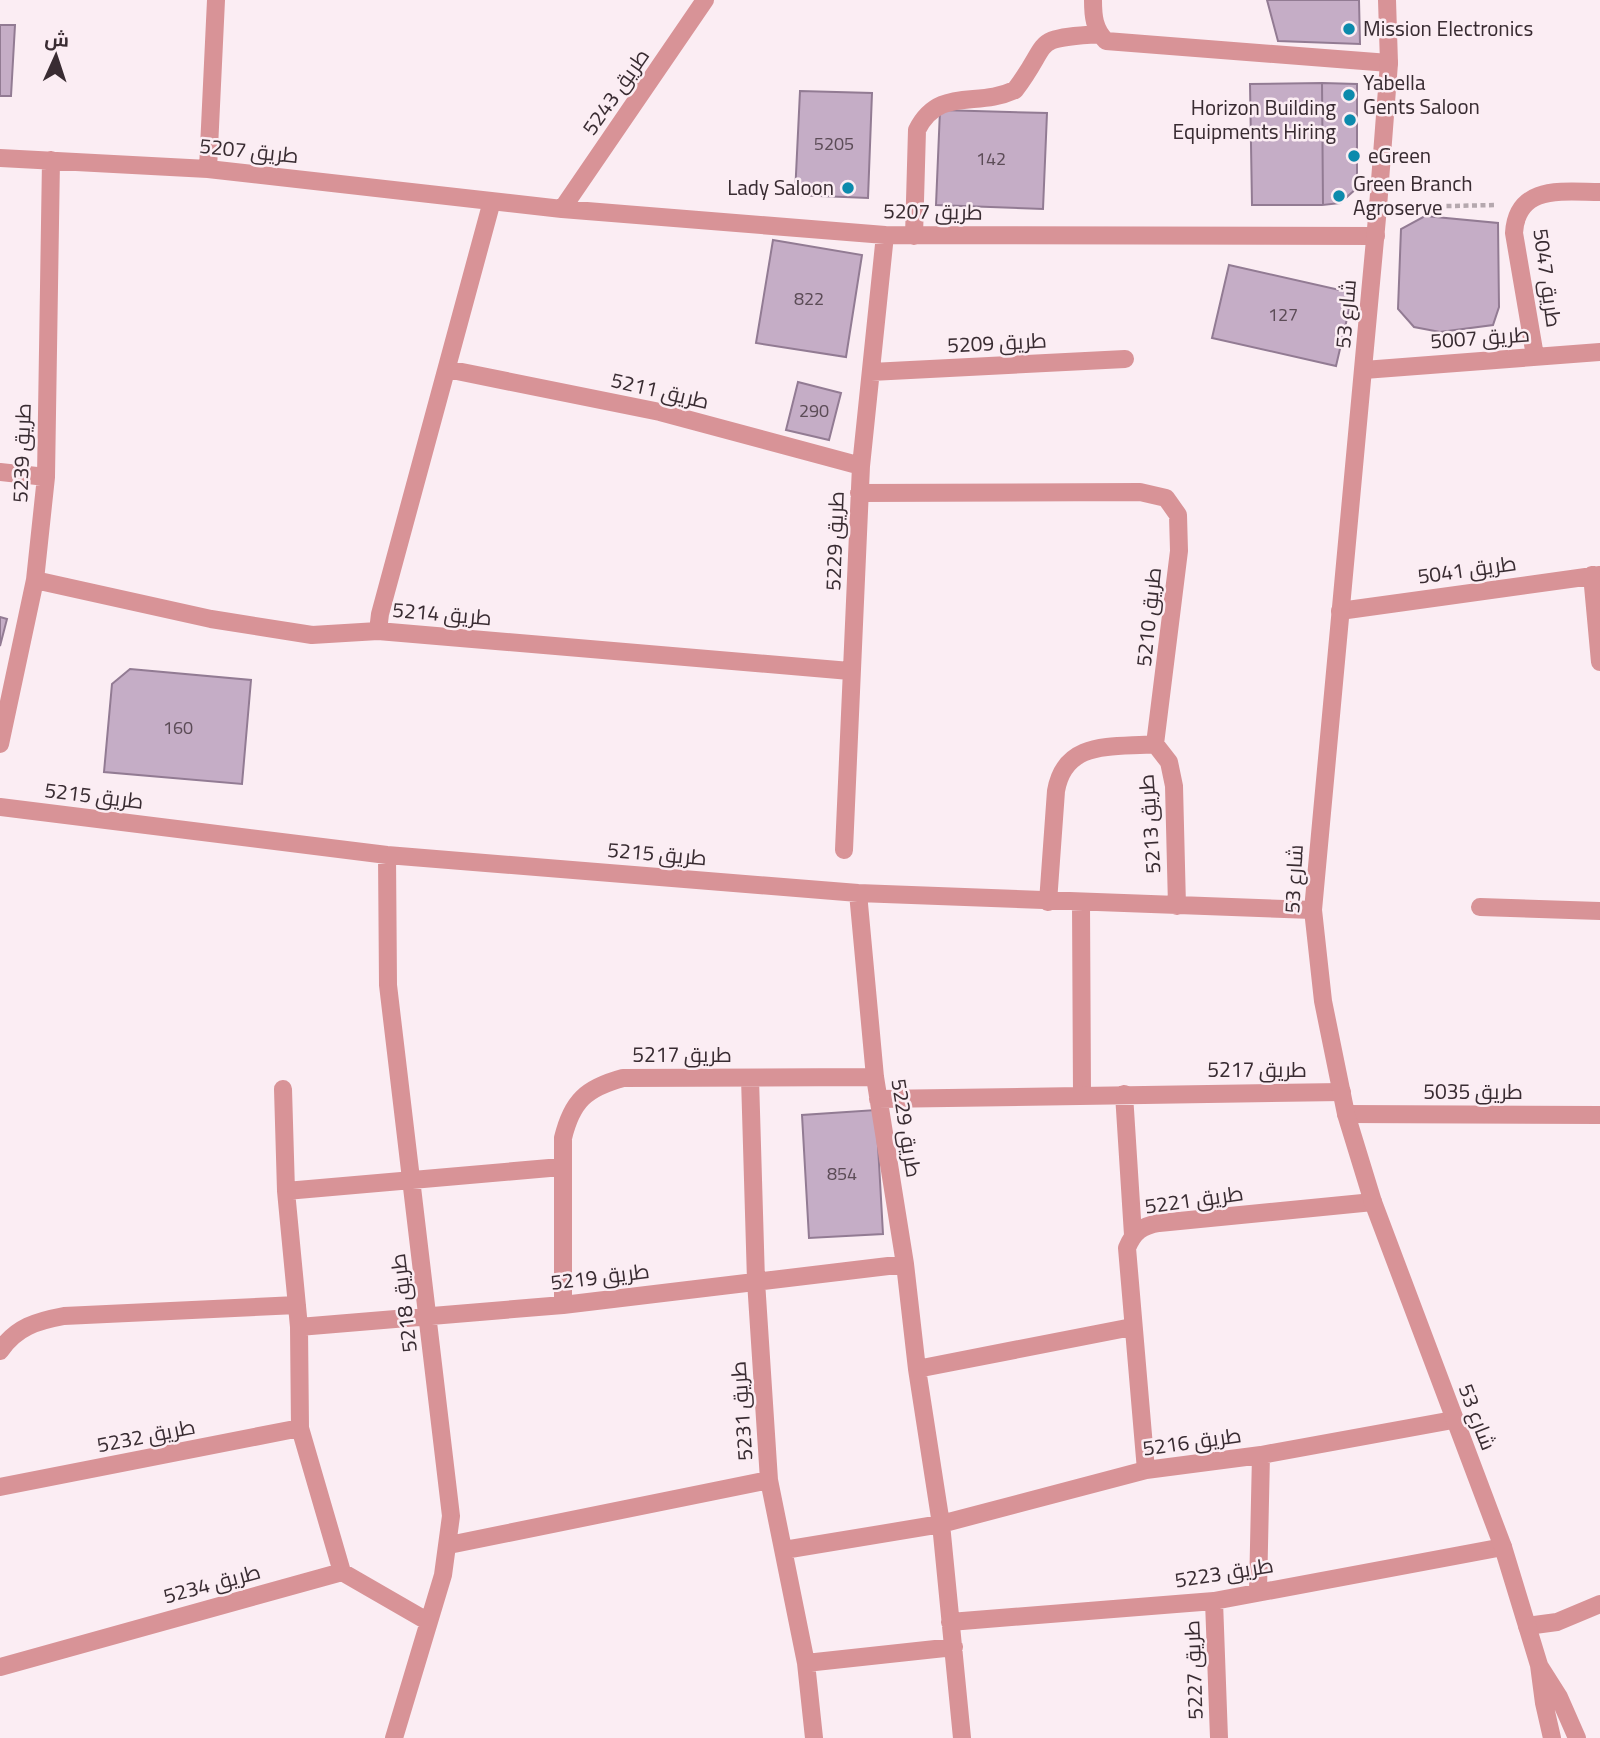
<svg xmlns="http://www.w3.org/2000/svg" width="1600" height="1738" font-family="Georgia,Cairo,serif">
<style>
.building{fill:#c5adc6;stroke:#927b93;stroke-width:2}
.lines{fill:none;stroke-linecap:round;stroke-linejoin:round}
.path{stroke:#b5a8ae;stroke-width:4.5;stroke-dasharray:5 3.5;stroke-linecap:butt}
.minor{stroke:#d89397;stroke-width:18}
.tertiary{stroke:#d89397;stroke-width:18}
.poi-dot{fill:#0c8aac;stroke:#fbedf3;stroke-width:2.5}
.labels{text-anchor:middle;stroke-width:5;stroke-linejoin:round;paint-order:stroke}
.number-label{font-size:18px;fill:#5c4c57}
.poi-label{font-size:21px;fill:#392c32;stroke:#fbedf3;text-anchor:start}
.street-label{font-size:21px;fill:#392c32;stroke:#fbedf3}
</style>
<rect width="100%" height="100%" fill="#fbedf3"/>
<!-- building -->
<path class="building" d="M 1267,0 L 1359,0 L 1360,44 L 1278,41 Z
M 0,25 L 15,25 L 11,96 L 0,96 Z
M 1322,83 L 1323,205 L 1252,205 L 1250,84 Z
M 1322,83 L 1357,84 L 1357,188 L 1340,203 L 1323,205 Z
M 800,91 L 872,93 L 868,198 L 795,195 Z
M 940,110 L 1047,113 L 1043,209 L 936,205 Z
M 1425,216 L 1498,223 L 1499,307 L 1493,325 L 1440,332 L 1414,327 L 1398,309 L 1401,229 Z
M 773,240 L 862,255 L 846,357 L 756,343 Z
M 1229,265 L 1353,293 L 1336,366 L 1212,338 Z
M 798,382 L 841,393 L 829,440 L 786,430 Z
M 0,617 L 7,619 L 0,646 Z
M 130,669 L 251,680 L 242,784 L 104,772 L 112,684 Z
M 876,1110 L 883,1234 L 809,1238 L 802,1115 Z"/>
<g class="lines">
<!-- path -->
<path class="path" d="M 1404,207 L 1496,205"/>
<!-- minor -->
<path class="minor" d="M 1093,0 C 1093,16 1094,29 1106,41 L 1389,63
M 0,158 L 208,169 L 562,209 L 885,235 L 1376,236
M 208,169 L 216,0
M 562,209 L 705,0
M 914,236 L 917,130 C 939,86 977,108 1015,90 C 1053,40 1028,39 1099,34
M 1535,356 L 1514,233 C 1517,184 1563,192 1600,192
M 447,369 L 660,412 L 861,466
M 1364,370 L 1600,352
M 871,372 L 1125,359
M 0,472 L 46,477
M 859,493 L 1140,492 L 1166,498 L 1178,515 L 1179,551 L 1155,744
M 1592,575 L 1600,662
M 35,580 L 211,619 L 312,635 L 378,631 L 850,671
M 1340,611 L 1600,575
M 378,631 L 380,614 L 492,201
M 0,744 L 35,580 L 46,477 L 51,160
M 1155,744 L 1169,762 L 1174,786 L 1177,906
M 0,807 L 387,855 L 858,893 L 1313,910
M 844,850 L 861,466 L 885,235
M 387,855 L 388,985 L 451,1516 L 443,1575 L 394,1738
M 858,893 L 875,1077 L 905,1264 L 917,1369 L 941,1524 L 962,1738
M 1048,902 L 1056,791 C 1065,739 1113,748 1155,744
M 1081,903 L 1082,1095
M 1480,907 L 1600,911
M 750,1078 L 756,1281 L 769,1480 L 806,1663 L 814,1738
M 283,1089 L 286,1191 L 299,1327 L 300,1428 L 342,1572
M 1124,1094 L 1133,1235
M 878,1099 L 1342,1092
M 1346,1114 L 1600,1115
M 286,1191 L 561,1167
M 563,1305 L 563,1138 C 572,1101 586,1088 623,1078 L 875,1077
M 299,1327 L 563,1305 L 905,1264
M 0,1351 C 16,1327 37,1321 64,1316 L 297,1305
M 917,1369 L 1132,1327
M 1146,1470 L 1127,1248 C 1134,1231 1142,1226 1159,1223 L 1373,1202
M 0,1487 L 300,1428
M 449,1545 L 769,1480
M 784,1550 L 941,1524 L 1146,1470 L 1261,1455 L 1453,1420
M 1258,1591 L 1261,1455
M 1214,1601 L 1219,1738
M 950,1622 L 1214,1601 L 1503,1547
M 1527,1626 L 1557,1622 L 1600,1604
M 806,1663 L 954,1647
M 0,1667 L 342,1572 L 427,1621"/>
<!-- tertiary -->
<path class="tertiary" d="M 1387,0 L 1389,63 L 1378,207 L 1313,910 L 1323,1001 L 1346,1114 L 1373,1202 L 1503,1547 L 1539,1665 L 1544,1703 L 1552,1738
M 1540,1667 L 1559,1697 L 1577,1738"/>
</g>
<!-- markers -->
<g class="poi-dot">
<circle cx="1349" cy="29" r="7"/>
<circle cx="1349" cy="95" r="7"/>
<circle cx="1350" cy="120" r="7"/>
<circle cx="1354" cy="156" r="7"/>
<circle cx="848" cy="188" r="7"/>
<circle cx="1339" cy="196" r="7"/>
</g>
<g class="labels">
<!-- number labels -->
<g class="number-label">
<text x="834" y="150">5205</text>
<text x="991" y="165">142</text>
<text x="809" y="305">822</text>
<text x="1283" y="321">127</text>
<text x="814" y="417">290</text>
<text x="178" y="734">160</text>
<text x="842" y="1180">854</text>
</g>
<!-- poi labels -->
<g class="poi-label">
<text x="1363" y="36">Mission Electronics</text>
<text x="1363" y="90">Yabella<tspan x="1363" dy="24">Gents Saloon</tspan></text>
<text x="1336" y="115" text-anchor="end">Horizon Building<tspan x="1336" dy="24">Equipments Hiring</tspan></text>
<text x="1368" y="163">eGreen</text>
<text x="1353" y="191">Green Branch<tspan x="1353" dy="24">Agroserve</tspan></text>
<text x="834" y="195" text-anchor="end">Lady Saloon</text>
</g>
<!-- street labels -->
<g class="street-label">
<text transform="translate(616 92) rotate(-55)" y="7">طريق 5243</text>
<text transform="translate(249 151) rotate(6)" y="7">طريق 5207</text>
<text transform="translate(933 212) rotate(1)" y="7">طريق 5207</text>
<text transform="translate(1547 278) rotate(82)" y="7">طريق 5047</text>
<text transform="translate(1346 314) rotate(-85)" y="7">شارع 53</text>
<text transform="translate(1480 338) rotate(-4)" y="7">طريق 5007</text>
<text transform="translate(997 343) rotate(-3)" y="7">طريق 5209</text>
<text transform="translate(660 391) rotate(13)" y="7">طريق 5211</text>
<text transform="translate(22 453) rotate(-88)" y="7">طريق 5239</text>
<text transform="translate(835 541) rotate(-88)" y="7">طريق 5229</text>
<text transform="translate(1467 570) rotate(-8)" y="7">طريق 5041</text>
<text transform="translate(442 614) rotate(5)" y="7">طريق 5214</text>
<text transform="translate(1149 617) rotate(-84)" y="7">طريق 5210</text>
<text transform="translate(94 796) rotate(7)" y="7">طريق 5215</text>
<text transform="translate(1150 824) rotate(-94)" y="7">طريق 5213</text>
<text transform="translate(657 854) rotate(5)" y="7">طريق 5215</text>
<text transform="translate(1294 879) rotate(-87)" y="7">شارع 53</text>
<text x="682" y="1062">طريق 5217</text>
<text x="1257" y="1077">طريق 5217</text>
<text x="1473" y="1099">طريق 5035</text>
<text transform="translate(906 1128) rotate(81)" y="7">طريق 5229</text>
<text transform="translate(1194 1200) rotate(-8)" y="7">طريق 5221</text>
<text transform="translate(600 1277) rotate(-7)" y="7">طريق 5219</text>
<text transform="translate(404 1303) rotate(-97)" y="7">طريق 5218</text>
<text transform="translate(742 1411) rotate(-94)" y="7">طريق 5231</text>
<text transform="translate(1477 1417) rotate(69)" y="7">شارع 53</text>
<text transform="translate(146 1436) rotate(-11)" y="7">طريق 5232</text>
<text transform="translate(1192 1442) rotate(-8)" y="7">طريق 5216</text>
<text transform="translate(1224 1573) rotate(-9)" y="7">طريق 5223</text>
<text transform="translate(212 1584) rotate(-15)" y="7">طريق 5234</text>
<text transform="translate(1194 1670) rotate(-92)" y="7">طريق 5227</text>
</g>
</g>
<!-- north arrow -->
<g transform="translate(56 56) rotate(3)" stroke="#fbedf3" stroke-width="5" paint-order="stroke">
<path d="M0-5L12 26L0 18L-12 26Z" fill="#392c32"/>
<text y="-10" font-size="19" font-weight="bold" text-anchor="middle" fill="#392c32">ش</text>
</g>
</svg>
